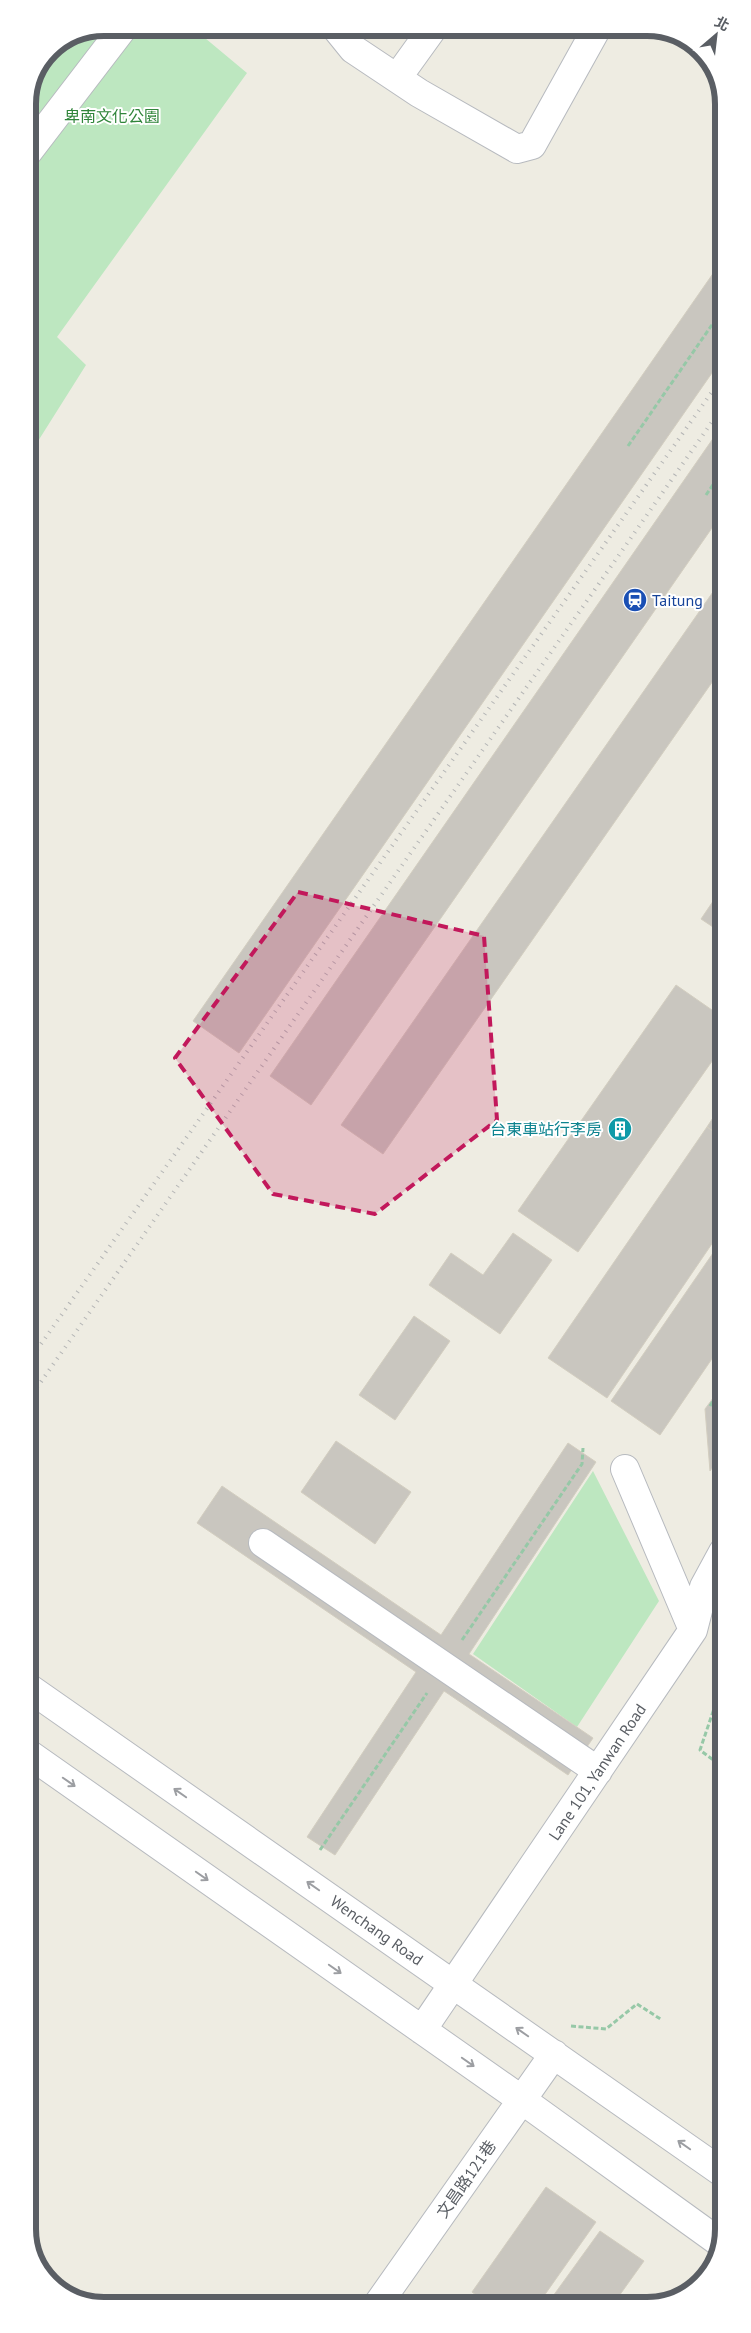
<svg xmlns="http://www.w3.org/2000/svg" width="751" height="2333" font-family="'PT Sans','Noto Sans TC',sans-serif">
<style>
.green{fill:#bde7c0}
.building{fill:#c9c6bf;stroke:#d3cec0}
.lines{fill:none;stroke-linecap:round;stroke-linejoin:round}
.minor-casing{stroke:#b7babf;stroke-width:30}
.path{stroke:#96c8a7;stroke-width:3;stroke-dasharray:5 2.5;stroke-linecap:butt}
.minor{stroke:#fff;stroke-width:28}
.rail{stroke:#b4b5b5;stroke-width:4;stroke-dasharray:1 6;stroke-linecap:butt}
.oneway{stroke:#9c9ea2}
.marked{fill:#c2185b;fill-opacity:0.2;stroke:#c2185b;stroke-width:4;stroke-dasharray:10 6;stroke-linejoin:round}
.labels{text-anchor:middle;stroke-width:4;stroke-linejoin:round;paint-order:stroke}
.park-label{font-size:16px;fill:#30853a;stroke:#fff}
.transit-label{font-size:16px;fill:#164399;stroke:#fff;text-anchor:start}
.culture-label{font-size:16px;fill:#0d838f;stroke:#fff;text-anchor:end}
.street-label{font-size:16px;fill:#5a5e64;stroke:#fff}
.rim{fill:none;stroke:#5a5e64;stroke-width:6}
</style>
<rect width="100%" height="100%" fill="#eeece2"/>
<!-- green -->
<path class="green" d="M 104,28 L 193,28 L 247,73 L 57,337 L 86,365 L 28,457 L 28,99 L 50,50 Z
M 593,1471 L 659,1601 L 577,1727 L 473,1654 Z
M 723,1705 L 723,1739 L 719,1742 L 714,1736 Z"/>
<!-- building -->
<path class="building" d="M 721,262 L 721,360 L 239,1053 L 193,1021 Z
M 721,427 L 721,515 L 311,1105 L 270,1076 Z
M 722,579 L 722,668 L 383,1154 L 341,1125 Z
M 722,888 L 722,933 L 701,919 Z
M 676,985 L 722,1017 L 722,1047 L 578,1252 L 518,1211 Z
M 722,1104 L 722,1137 L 707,1127 Z
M 707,1127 L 722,1137 L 722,1229 L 607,1398 L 548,1358 Z
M 513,1233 L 552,1260 L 500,1334 L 429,1285 L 451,1253 L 483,1275 Z
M 722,1240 L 722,1344 L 660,1435 L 611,1401 Z
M 414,1316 L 450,1341 L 395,1420 L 359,1395 Z
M 722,1386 L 723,1453 L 710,1471 L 705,1409 Z
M 336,1441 L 411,1492 L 375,1544 L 301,1492 Z
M 568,1443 L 596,1462 L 469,1654 L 593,1738 L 568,1775 L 444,1691 L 335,1855 L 307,1837 L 416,1672 L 197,1523 L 222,1486 L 441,1635 Z
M 546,2187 L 596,2222 L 539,2303 L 488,2304 L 472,2292 Z
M 600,2231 L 644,2261 L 614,2303 L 548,2303 Z"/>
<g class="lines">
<!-- minor casing -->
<g class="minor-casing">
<path id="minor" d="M 336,28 L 353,49 L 419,93 L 517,149 L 532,145 L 597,28
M 397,78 L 433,28
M 28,152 L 123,28
M 625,1469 L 693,1630
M 263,1543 L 598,1771
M 29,1688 L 723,2173
M 29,1754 L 522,2100 L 719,2242
M 422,2030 L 693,1630 L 704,1587 L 723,1552
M 378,2304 L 554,2054"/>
</g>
<!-- path -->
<path class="path" d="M 628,446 L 716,319
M 706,495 L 721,473
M 710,1406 L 722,1387
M 462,1640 L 582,1464 L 583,1448
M 721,1652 L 723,1653
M 723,1682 L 700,1750 L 712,1759 L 723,1751
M 320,1850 L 427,1693
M 571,2026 L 606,2029 L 637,2004 L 662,2020"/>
<!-- minor -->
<use href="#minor" class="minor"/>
<!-- rail -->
<path class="rail" d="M 29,1361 L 721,379
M 29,1399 L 721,409"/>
</g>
<!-- one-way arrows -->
<defs><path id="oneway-shaft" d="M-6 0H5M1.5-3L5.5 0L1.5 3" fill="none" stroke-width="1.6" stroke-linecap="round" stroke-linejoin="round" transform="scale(1.25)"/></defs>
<g class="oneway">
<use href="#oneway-shaft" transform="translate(69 1782) rotate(35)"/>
<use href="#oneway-shaft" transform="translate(180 1793) rotate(-145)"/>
<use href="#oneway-shaft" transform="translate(202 1876) rotate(35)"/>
<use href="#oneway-shaft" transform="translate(313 1886) rotate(-145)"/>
<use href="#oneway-shaft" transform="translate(335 1969) rotate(35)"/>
<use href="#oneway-shaft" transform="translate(522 2032) rotate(-145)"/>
<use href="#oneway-shaft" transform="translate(468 2062) rotate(35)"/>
<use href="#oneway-shaft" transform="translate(684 2145) rotate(-145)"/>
</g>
<!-- marked area -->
<path class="marked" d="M 298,892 L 484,936 L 497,1120 L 375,1214 L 273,1194 L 175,1058 Z"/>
<!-- icons -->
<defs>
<g id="station-disc" transform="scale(1.25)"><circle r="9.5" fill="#1a4fb4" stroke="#fff"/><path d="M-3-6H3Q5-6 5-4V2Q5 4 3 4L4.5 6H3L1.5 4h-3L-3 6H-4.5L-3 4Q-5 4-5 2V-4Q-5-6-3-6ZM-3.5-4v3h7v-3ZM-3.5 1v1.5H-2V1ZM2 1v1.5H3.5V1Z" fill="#fff"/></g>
<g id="building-disc" transform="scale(1.25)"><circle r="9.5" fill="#0f9aa8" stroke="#fff"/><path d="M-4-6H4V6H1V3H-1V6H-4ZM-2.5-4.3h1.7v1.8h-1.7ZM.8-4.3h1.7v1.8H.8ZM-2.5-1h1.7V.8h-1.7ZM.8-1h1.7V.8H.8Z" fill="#fff"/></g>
</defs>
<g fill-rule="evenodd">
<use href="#station-disc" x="635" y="600"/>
<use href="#building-disc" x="620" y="1129"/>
</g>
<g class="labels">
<!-- park labels -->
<g class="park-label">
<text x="112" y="122">卑南文化公園</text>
</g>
<!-- transit labels -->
<g class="transit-label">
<text x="652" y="606">Taitung</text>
</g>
<!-- culture labels -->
<g class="culture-label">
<text x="602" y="1135">台東車站行李房</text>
</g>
<!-- street labels -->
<g class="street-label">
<text transform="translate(597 1772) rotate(-56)" y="6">Lane 101, Yanwan Road</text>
<text transform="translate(377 1930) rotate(35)" y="6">Wenchang Road</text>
<text transform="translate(466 2179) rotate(-55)" y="6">文昌路121巷</text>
</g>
</g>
<!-- crop -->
<path d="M0 0H751V2333H0ZM104 36H647A68 68 0 0 1 715 104V2229A68 68 0 0 1 647 2297H104A68 68 0 0 1 36 2229V104A68 68 0 0 1 104 36Z" fill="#fff" fill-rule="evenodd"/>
<path class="rim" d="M104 36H647A68 68 0 0 1 715 104V2229A68 68 0 0 1 647 2297H104A68 68 0 0 1 36 2229V104A68 68 0 0 1 104 36Z"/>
<!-- north arrow -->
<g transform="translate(716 35) rotate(28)" stroke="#ffffff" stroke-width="4" paint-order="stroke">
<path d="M0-4L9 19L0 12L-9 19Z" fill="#5a5e64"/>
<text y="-8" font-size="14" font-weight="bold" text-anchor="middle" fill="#5a5e64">北</text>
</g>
</svg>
